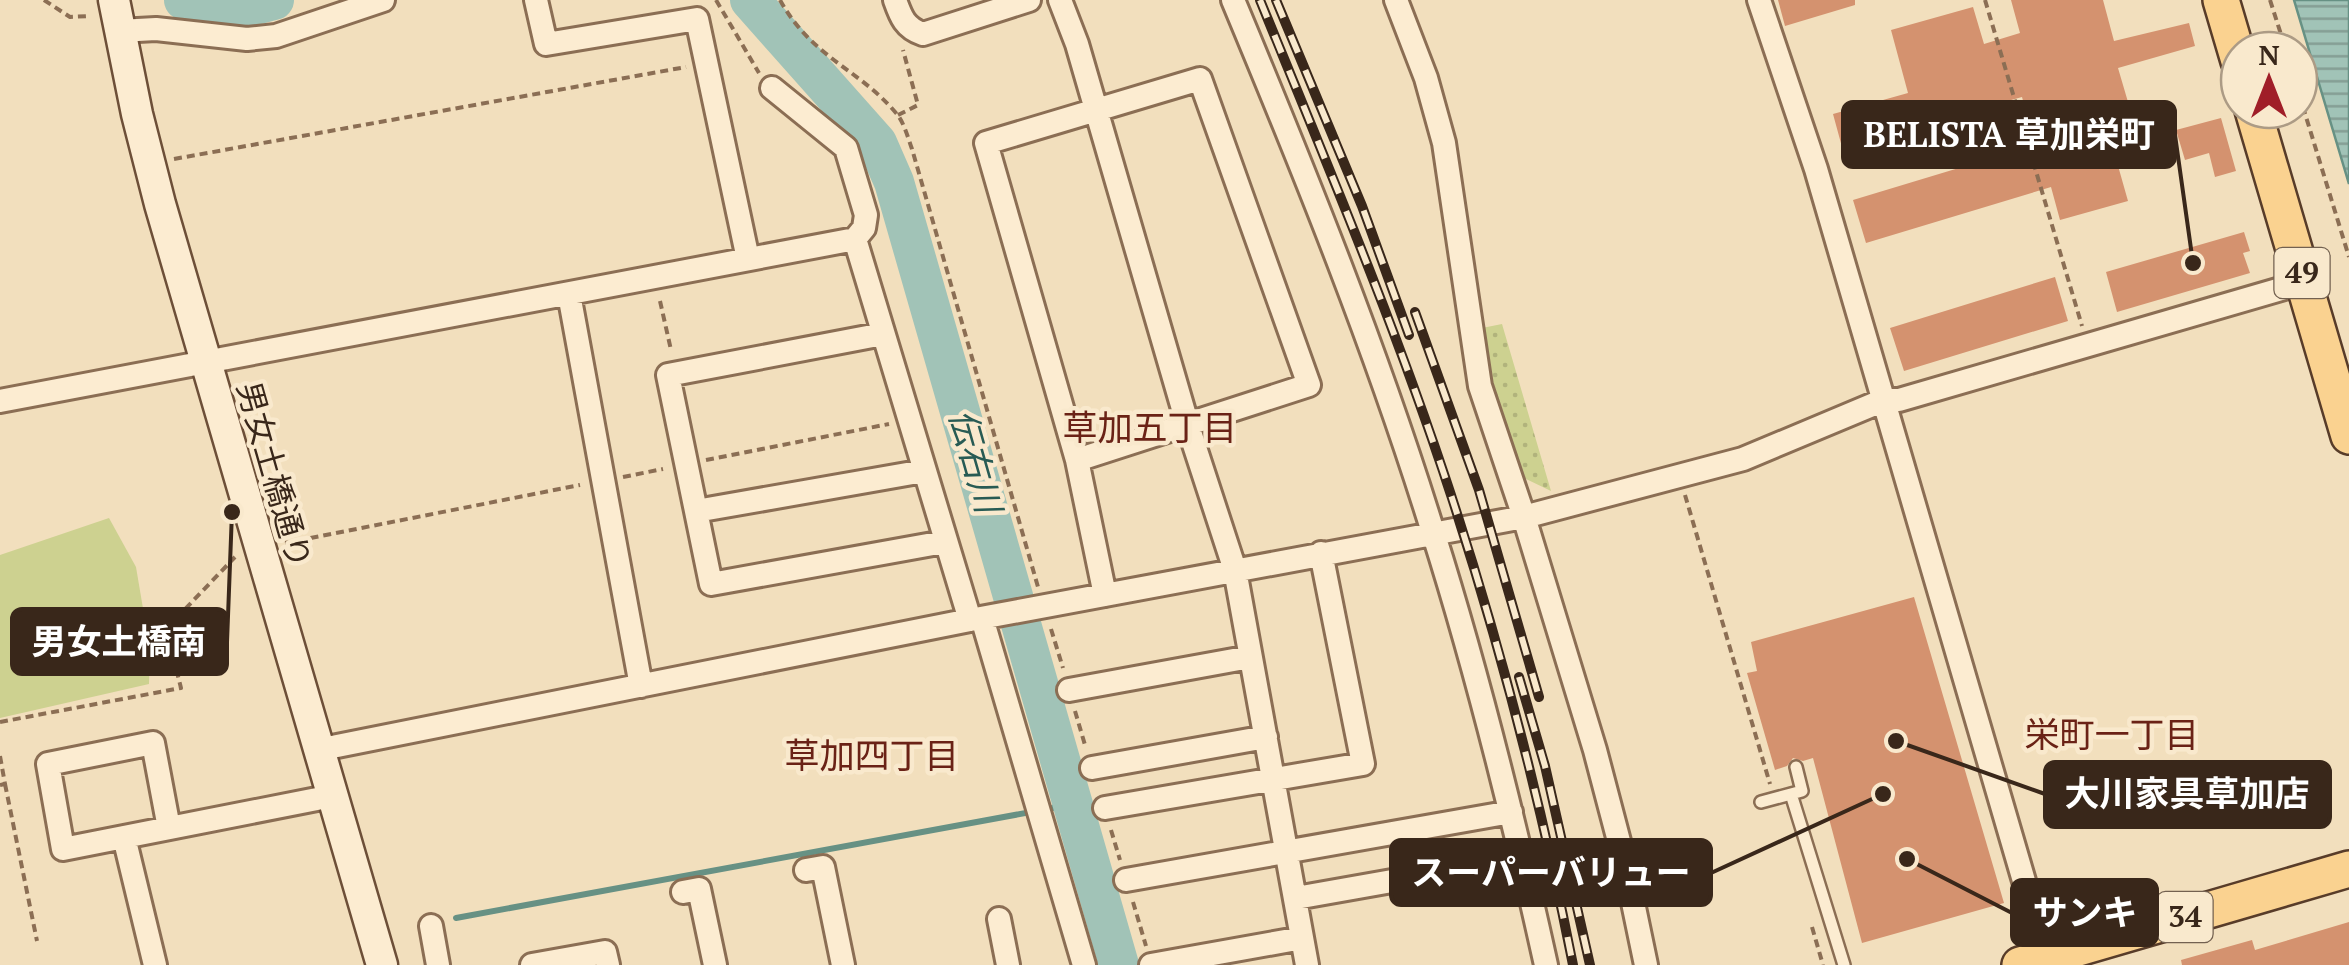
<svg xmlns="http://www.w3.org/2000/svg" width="2349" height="965" font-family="'PT Serif','Noto Sans JP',serif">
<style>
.grass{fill:#cdd190}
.park{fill:url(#park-dots)}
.water{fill:url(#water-rules);stroke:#679184;stroke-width:2.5}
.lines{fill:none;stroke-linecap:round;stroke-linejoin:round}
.stream{stroke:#679184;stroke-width:6}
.river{stroke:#a1c3b7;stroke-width:40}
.building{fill:#d4926f}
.lane-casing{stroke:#8b6e54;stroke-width:16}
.street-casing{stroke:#8b6e54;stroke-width:28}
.secondary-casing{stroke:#6d4f38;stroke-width:35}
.primary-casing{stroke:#583c29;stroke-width:40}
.path{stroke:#8b6e54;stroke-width:4;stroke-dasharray:8 5;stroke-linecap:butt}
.lane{stroke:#fcecd1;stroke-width:11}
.street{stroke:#fcecd1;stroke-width:22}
.secondary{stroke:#fcecd1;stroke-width:30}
.primary{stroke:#fad290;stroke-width:35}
.rail-casing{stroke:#39271a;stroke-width:10}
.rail{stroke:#f9e9cd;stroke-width:6;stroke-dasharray:19;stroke-linecap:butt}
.labels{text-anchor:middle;stroke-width:9;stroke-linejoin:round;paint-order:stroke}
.shield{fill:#f9e9cd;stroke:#736150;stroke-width:2.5}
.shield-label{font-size:30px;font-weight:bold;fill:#39271a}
.street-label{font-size:32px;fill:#39271a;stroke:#f9e9cd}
.neighbourhood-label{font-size:35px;fill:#6a2216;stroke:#f9e9cd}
.water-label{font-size:35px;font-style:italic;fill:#285b54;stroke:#f9e9cd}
.leader{fill:none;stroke:#39271a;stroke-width:4}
.callout-dot{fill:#39271a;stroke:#f9e9cd;stroke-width:4}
.callout{fill:#39271a;stroke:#39271a;stroke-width:4}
.callout-label{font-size:35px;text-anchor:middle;font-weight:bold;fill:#fff}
</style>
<defs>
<pattern id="park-dots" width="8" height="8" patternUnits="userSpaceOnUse" patternTransform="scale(2.5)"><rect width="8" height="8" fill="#cdd190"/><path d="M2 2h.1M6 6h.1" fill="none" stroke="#b1b37c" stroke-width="1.8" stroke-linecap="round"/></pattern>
<pattern id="water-rules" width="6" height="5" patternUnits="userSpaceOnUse" patternTransform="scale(2.5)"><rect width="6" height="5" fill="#a1c3b7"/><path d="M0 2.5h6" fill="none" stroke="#849e94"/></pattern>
</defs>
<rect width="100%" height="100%" fill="#f2dfbd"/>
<!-- grass -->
<path class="grass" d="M 109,518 L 136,567 L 150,650 L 149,684 L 0,718 L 0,555 Z"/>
<!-- park -->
<path class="park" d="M 1502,324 L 1551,491 L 1520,476 L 1499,415 L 1482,343 L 1485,338 L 1482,328 Z"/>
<!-- water -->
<path class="water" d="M 2294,0 L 2349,0 L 2349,184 Z"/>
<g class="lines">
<!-- stream -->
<path class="stream" d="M 456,918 L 1074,804"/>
<!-- river -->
<path class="river" d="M 184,0 L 244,8 L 274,0
M 750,0 L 877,143 L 894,182 L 1119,965"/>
</g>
<!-- building -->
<path class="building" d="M 1778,0 L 1855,0 L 1855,5 L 1785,26 Z
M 2011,0 L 2103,0 L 2114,41 L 2189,23 L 2195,46 L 2118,68 L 2133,119 L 2107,127 L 2128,201 L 2060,220 L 2051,187 L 1866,243 L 1853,200 L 2035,145 L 2022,97 L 1842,147 L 1833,114 L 1908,93 L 1891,30 L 1973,7 L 1984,44 L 2020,33 Z
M 2221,118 L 2236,171 L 2215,177 L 2209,153 L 2185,160 L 2176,130 Z
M 2244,232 L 2250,251 L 2243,253 L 2250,273 L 2117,312 L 2106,272 Z
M 2055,277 L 2068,321 L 1904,371 L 1890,328 Z
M 1914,597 L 2004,903 L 1862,943 L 1813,758 L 1803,761 L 1793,758 L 1787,766 L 1775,770 L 1747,673 L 1757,671 L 1751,642 Z
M 2349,922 L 2349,965 L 2182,965 L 2181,960 L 2252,940 L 2255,950 Z"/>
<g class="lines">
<!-- lane casing -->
<g class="lane-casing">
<path id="lane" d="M 1791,794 L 1844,965
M 1761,802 L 1802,791 L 1796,767"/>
</g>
<!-- street casing -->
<g class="street-casing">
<path id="street" d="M 536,0 L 546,44 L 697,19 L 748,259
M 895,0 C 901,17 905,28 923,34 L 1029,0
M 1060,0 L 1077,44 L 1188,426 L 1235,570 L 1307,965
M 1233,0 C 1306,175 1377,351 1433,532 C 1478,674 1514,820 1546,965
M 1396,0 L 1426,78 L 1444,143 L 1480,386 L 1524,517 L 1595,750 L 1625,864 L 1646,965
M 1759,0 L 1816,169 L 2024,881
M 119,31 L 156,29 L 247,39 L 276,36 L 383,0
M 772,88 L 846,148 L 866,215 L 864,228 L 855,239
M 569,294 L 641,686
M 883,334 L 668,375 L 711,584 L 944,542
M 0,401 L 855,239 L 970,620
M 1077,460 L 1309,385 L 1200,79 L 986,143 L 1077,460 L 1105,595
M 696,511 L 924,471
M 982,618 L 1084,965
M 1069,690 L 1250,657
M 317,750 L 970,620 L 1524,517 L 1743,459 L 1884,400 L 1899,400 L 2305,282
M 1092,768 L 1266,737
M 1105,808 L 1363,764 L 1321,553
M 169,828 L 153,743 L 48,764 L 63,849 L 317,799 L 331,795
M 124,837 L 155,965
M 806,870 L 823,867 L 843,965
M 1126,880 L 1511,812
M 683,892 L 699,889 L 715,965
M 1296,898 L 1522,858
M 999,919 L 1008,965
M 431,926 L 438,965
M 532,965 L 605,952 L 608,965
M 1151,965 L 1302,938"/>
</g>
<!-- secondary casing -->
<g class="secondary-casing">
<path id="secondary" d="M 114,0 L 137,114 L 160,204 L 382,965"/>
</g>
<!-- primary casing -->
<g class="primary-casing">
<path id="primary" d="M 2221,0 L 2239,61
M 2253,110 L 2349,436
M 2020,965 L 2349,869"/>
</g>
<!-- path -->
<path class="path" d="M 44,0 L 70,17 L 89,16
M 716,0 L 759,73
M 780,0 C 812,58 858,68 896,113 C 904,122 908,138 912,149 L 1038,587
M 1985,0 L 2082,326
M 2270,0 L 2286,50
M 2299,94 L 2349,257
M 898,115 L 918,105 L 903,50
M 174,159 L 686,67
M 660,301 L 671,350
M 706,460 L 889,424
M 623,477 L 663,469
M 1685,495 L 1770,784
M 285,543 L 580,485
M 1051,629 L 1063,668
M 1075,711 L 1085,745
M 0,722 L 181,688 L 166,629 L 235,557
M 0,756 L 5,784 L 0,785
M 5,784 L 37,941
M 1111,830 L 1120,860
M 1133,902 L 1146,946
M 2027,904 L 2036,928
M 1812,927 L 1823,965"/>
<!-- lane -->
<use href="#lane" class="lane"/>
<!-- street -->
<use href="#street" class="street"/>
<!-- secondary -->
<use href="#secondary" class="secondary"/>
<!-- primary -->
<use href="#primary" class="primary"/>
<!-- rail casing -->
<g class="rail-casing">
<path id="rail" d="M 1260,0 C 1327,164 1396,327 1451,495 C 1501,648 1542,807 1573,965
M 1276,0 L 1362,206 L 1409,335
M 1415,312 L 1479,490 L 1539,697
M 1519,677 L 1545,766 L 1590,965"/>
</g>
<!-- rail -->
<use href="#rail" class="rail"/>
</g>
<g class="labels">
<!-- shield labels -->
<g class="shield">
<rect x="2274.5" y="248" width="55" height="50" rx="8"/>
<rect x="2157.5" y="892" width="55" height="50" rx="8"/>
</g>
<g class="shield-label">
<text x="2302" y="283">49</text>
<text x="2185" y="927">34</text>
</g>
<!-- street labels -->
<g class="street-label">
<text transform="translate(274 475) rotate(74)" y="11">男女土橋通り</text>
</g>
<!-- neighbourhood labels -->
<g class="neighbourhood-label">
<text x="1150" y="440">草加五丁目</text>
<text x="2112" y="747">栄町一丁目</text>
<text x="872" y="768">草加四丁目</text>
</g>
<!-- water labels -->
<g class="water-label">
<text transform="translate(975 461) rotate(74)" y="12">伝右川</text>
</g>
</g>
<!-- callouts -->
<path class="leader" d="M2193 263L2175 135M232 512L227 642M1896 741L2045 794M1883 794L1711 873M1907 859L2012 913"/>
<g class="callout-dot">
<circle cx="2193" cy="263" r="10"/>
<circle cx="232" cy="512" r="10"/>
<circle cx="1896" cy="741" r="10"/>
<circle cx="1883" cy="794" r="10"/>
<circle cx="1907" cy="859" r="10"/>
</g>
<g class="callout">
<rect x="1843" y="102" width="332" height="65" rx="10"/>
<rect x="12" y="609" width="215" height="65" rx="10"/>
<rect x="2045" y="762" width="285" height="65" rx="10"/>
<rect x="1391" y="840" width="320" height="65" rx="10"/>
<rect x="2012" y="880" width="145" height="65" rx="10"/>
</g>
<g class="callout-label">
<text x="2009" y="147">BELISTA 草加栄町</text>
<text x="119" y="654">男女土橋南</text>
<text x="2187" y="806">大川家具草加店</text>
<text x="1551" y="885">スーパーバリュー</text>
<text x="2085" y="925">サンキ</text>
</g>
<!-- north arrow -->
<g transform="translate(2269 80)"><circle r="48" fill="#f9e9cd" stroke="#ac9b85" stroke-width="2.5"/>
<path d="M0-8L18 38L0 25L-18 38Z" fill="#a01e28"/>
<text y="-15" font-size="28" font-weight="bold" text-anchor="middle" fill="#39271a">N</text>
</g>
</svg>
